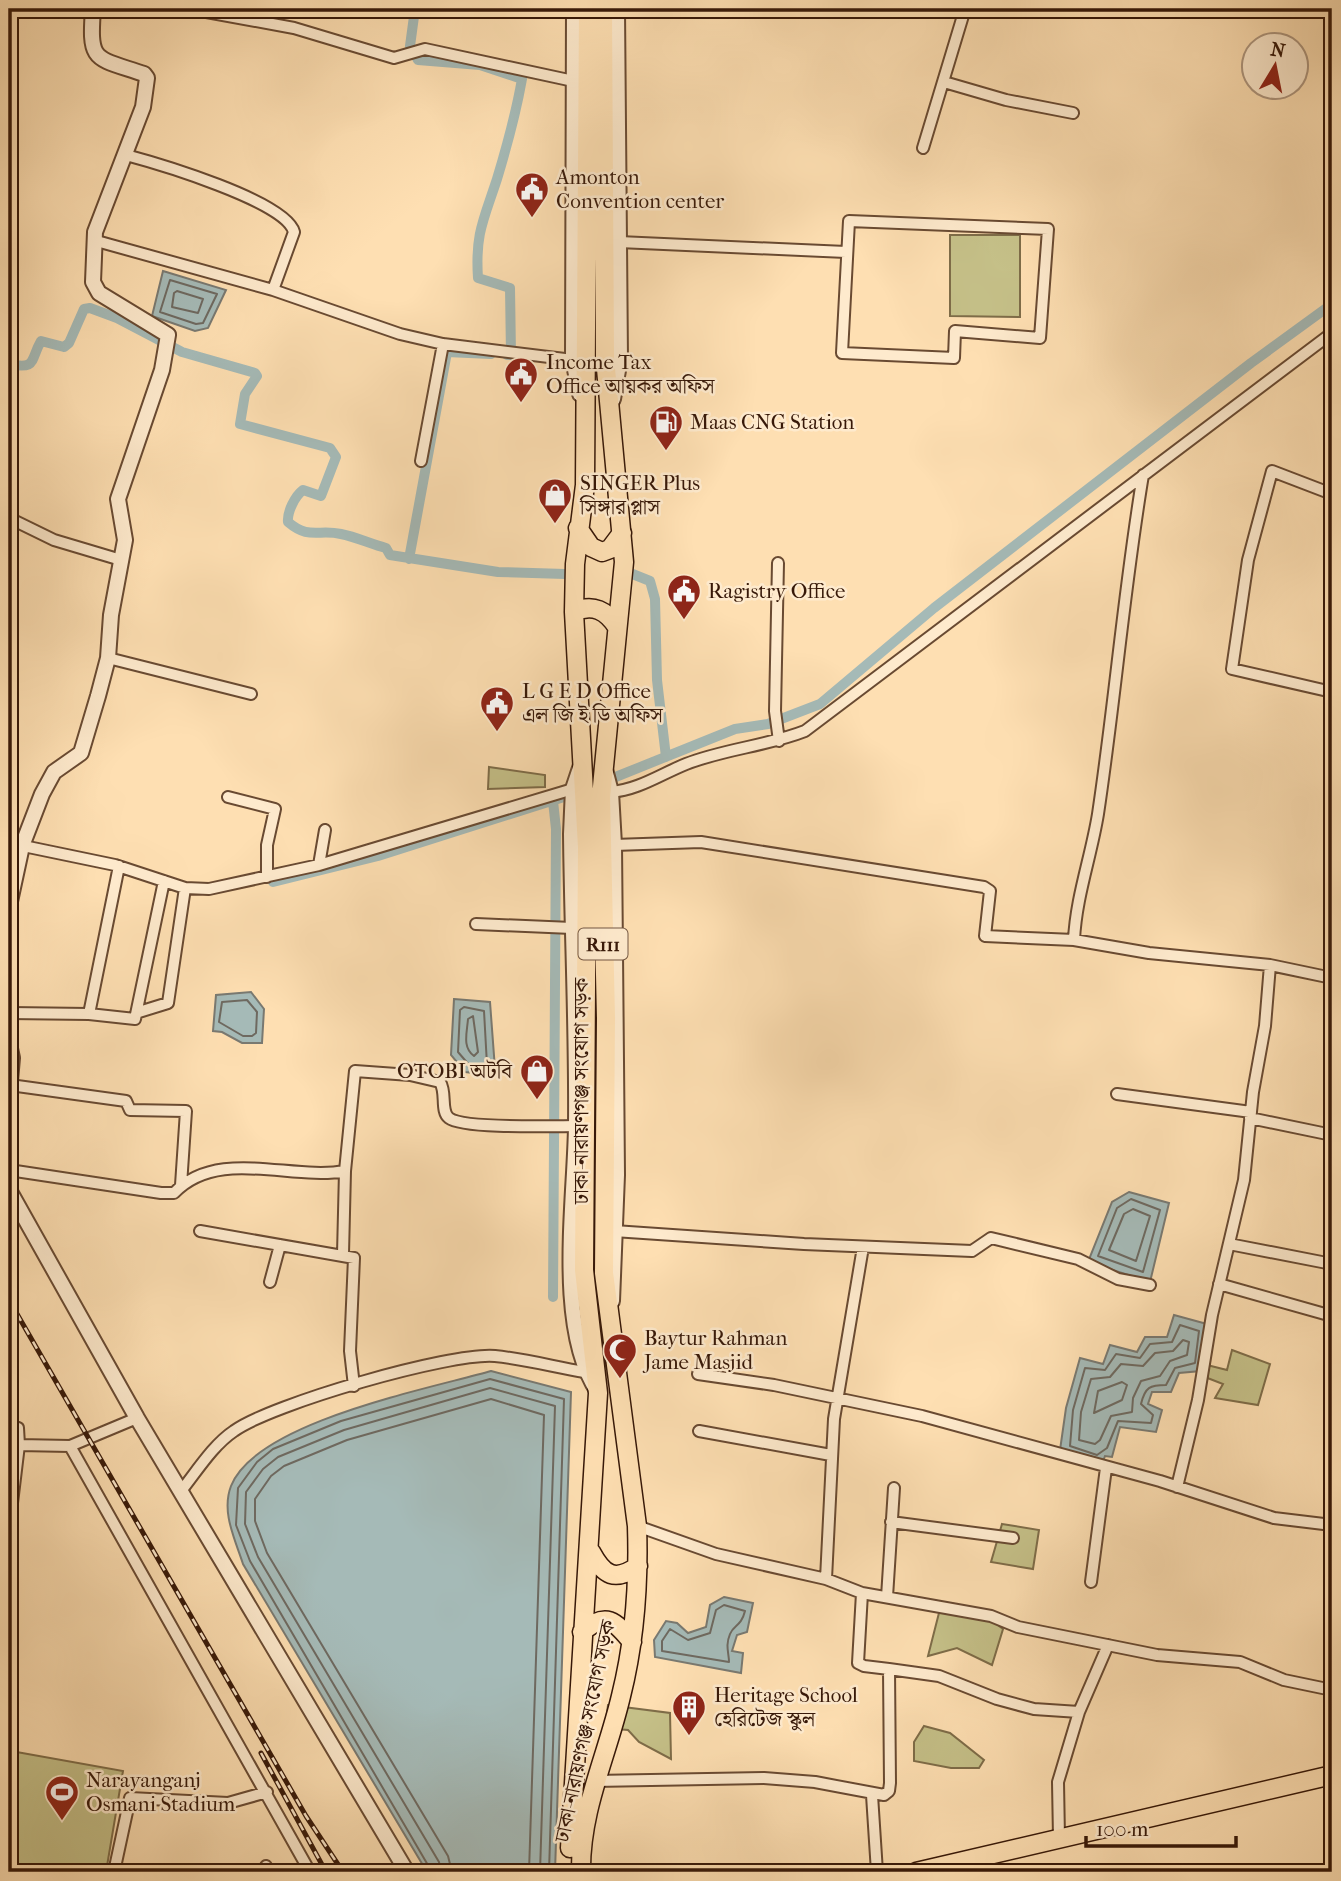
<svg xmlns="http://www.w3.org/2000/svg" width="1341" height="1881" font-family="'IM FELL French Canon','Noto Serif Bengali',serif">
<style>
.green{fill:#c5c088;stroke:#7e6c48;stroke-width:2}
.water{fill:#a5bab7;stroke:#797971;stroke-width:2}
.lines{fill:none;stroke-linecap:round;stroke-linejoin:round}
.shore{stroke:#6e6960;stroke-width:2}
.canal{stroke:#a5bab7;stroke-width:10}
.minor-casing{stroke:#694a32;stroke-width:14}
.tertiary-casing{stroke:#694a32;stroke-width:18}
.primary-casing{stroke:#371808;stroke-width:21}
.minor{stroke:#feeacd;stroke-width:10}
.tertiary{stroke:#feeacd;stroke-width:14}
.primary{stroke:#fedfb2;stroke-width:18}
.rail-casing{stroke:#371808;stroke-width:5}
.rail{stroke:#feeacd;stroke-width:2.5;stroke-dasharray:8;stroke-linecap:butt}
.labels{text-anchor:middle;stroke-width:5;stroke-linejoin:round;paint-order:stroke}
.shield{fill:#feeacd;stroke:#735743;stroke-width:2}
.shield-label{font-size:19px;font-weight:bold;fill:#371808}
.poi-label{font-size:21px;fill:#371808;stroke:#feeacd;text-anchor:start}
.street-label{font-size:21px;fill:#371808;stroke:#feeacd}
</style>
<rect width="100%" height="100%" fill="#fedfb2"/>
<filter id="stains"><feTurbulence type="fractalNoise" baseFrequency=".00286" numOctaves="4"/><feColorMatrix values="0 0 0 0 .2 0 0 0 0 .09 0 0 0 0 .02 0 0 0 .5 -.17"/></filter>
<radialGradient id="worn" r=".72"><stop offset=".6" stop-color="#630" stop-opacity="0"/><stop offset="1" stop-color="#630" stop-opacity=".3"/></radialGradient>
<!-- green -->
<path class="green" d="M 950,235 L 1020,235 L 1020,317 L 950,316 Z
M 489,767 L 545,775 L 545,787 L 488,789 Z
M 1232,1350 L 1270,1364 L 1258,1405 L 1215,1398 L 1223,1384 L 1205,1377 L 1207,1365 L 1227,1370 Z
M 1002,1524 L 1039,1530 L 1033,1569 L 991,1562 Z
M 940,1609 L 990,1619 L 1003,1629 L 992,1665 L 957,1648 L 928,1656 Z
M 608,1705 L 670,1713 L 671,1759 L 639,1742 L 628,1730 L 605,1728 Z
M 924,1726 L 950,1733 L 984,1760 L 979,1768 L 951,1768 L 914,1761 L 914,1742 Z
M 11,1751 L 123,1771 L 106,1872 L 9,1872 Z"/>
<!-- water -->
<path class="water" d="M 163,271 L 226,290 L 208,328 L 195,331 L 152,316 Z
M 251,992 L 264,1009 L 262,1043 L 242,1043 L 222,1032 L 213,1031 L 216,995 Z
M 454,999 L 490,1002 L 495,1069 L 491,1075 L 465,1072 L 451,1055 Z
M 1129,1192 L 1169,1203 L 1150,1282 L 1088,1262 L 1112,1202 Z
M 1174,1315 L 1207,1324 L 1201,1371 L 1179,1373 L 1171,1392 L 1152,1392 L 1148,1404 L 1162,1410 L 1156,1432 L 1120,1427 L 1112,1457 L 1105,1456 L 1102,1464 L 1060,1450 L 1066,1408 L 1080,1358 L 1103,1364 L 1110,1345 L 1137,1352 L 1145,1337 L 1167,1337 Z
M 491,1371 L 571,1392 L 555,1872 L 427,1872 L 243,1564 C 235,1539 221,1512 231,1486 C 256,1422 428,1389 491,1371 Z
M 724,1597 L 753,1603 L 747,1632 L 737,1635 L 732,1651 L 743,1653 L 741,1673 L 655,1657 L 654,1640 L 666,1621 L 677,1623 L 688,1633 L 706,1627 L 710,1605 Z"/>
<g class="lines">
<!-- shore -->
<path class="shore" d="M 170,280 L 217,294 L 203,323 L 196,324 L 160,312 Z
M 177,291 L 203,299 L 198,313 L 172,307 L 174,293 Z
M 247,1000 L 257,1012 L 256,1033 L 252,1036 L 243,1036 L 219,1022 L 222,1002 Z
M 464,1007 L 484,1011 L 487,1065 L 485,1068 L 470,1066 L 458,1052 L 460,1010 Z
M 473,1016 L 478,1052 L 474,1056 C 462,1047 467,1033 468,1019 Z
M 1131,1199 L 1160,1210 L 1143,1272 L 1098,1256 L 1117,1208 Z
M 1133,1209 L 1150,1216 L 1136,1261 L 1109,1250 L 1124,1214 Z
M 1180,1325 L 1199,1331 L 1195,1363 L 1175,1368 L 1166,1385 C 1150,1385 1145,1387 1141,1404 L 1153,1415 L 1151,1423 L 1118,1421 L 1107,1448 L 1097,1455 L 1070,1446 L 1073,1410 L 1085,1368 L 1105,1370 L 1116,1354 L 1140,1358 L 1150,1344 L 1172,1342 Z
M 1183,1340 L 1189,1342 L 1187,1355 L 1170,1361 L 1160,1376 L 1141,1381 L 1133,1398 L 1132,1412 L 1111,1416 L 1100,1440 L 1095,1444 L 1079,1440 L 1081,1412 L 1091,1379 L 1110,1377 L 1121,1364 L 1143,1366 L 1155,1353 L 1173,1351 Z
M 1122,1382 L 1127,1385 L 1122,1400 L 1094,1413 L 1098,1391 Z
M 724,1605 L 745,1611 C 741,1627 734,1624 730,1634 C 725,1646 729,1653 729,1662 L 662,1651 L 662,1641 L 670,1629 L 688,1640 L 710,1633 L 716,1610 Z
M 432,1872 L 250,1561 L 236,1525 L 238,1488 L 257,1462 L 273,1449 L 341,1421 L 490,1379 L 564,1399 L 549,1872
M 441,1872 L 439,1862 L 258,1557 L 245,1524 L 246,1492 L 263,1469 L 278,1457 L 344,1430 L 490,1388 L 555,1406 L 540,1872
M 452,1872 L 448,1856 L 267,1553 L 255,1521 L 255,1499 L 271,1476 L 284,1466 L 347,1440 L 491,1399 L 544,1415 L 529,1872"/>
<!-- canal -->
<path class="canal" d="M 415,9 L 410,46 L 418,60 L 480,65 L 522,79 C 516,113 507,146 497,179 C 484,219 475,233 478,278 L 510,288 L 511,355 L 507,355
M 9,364 C 37,370 30,360 41,341 L 64,347 L 69,343 L 84,309 L 90,308 L 117,318 L 182,352 L 255,373 L 257,376 L 245,394 L 240,424 L 330,448 L 336,457 L 321,496 L 303,490 C 295,496 287,512 288,522 C 309,540 318,529 341,534 C 356,537 371,544 386,548 L 390,555 L 498,572 L 565,574
M 409,559 L 447,352 L 491,354
M 630,573 L 650,581 L 655,599 L 657,680 L 666,757
M 613,778 L 735,729 L 768,724 L 820,704 L 934,608 L 1251,363 L 1332,304
M 553,801 L 556,829 L 553,1297
M 273,882 L 378,856 L 567,796"/>
<!-- minor casing -->
<g class="minor-casing">
<path id="minor" d="M 190,9 L 294,28 L 394,58 L 425,49 L 578,82
M 944,82 L 1006,100 L 1073,113
M 923,148 L 965,9
M 126,155 C 156,163 286,201 294,232 L 273,290
M 849,221 L 1048,229 L 1040,338 L 955,331 L 954,358 L 842,353 Z
M 93,240 L 273,290 L 400,334 L 443,344 L 573,360
M 619,242 L 846,252
M 421,461 L 443,344
M 1332,494 L 1272,471 L 1248,560 L 1232,669 L 1332,692
M 9,518 L 54,540 L 121,560
M 778,563 L 775,711 L 779,741
M 108,658 L 251,694
M 611,792 C 638,790 661,774 686,764 C 724,749 767,746 805,731 L 1332,333
M 228,797 L 275,809 L 267,845 L 267,877
M 9,843 L 115,865 L 185,888 L 209,889 L 319,865 L 573,789
M 614,845 L 701,842 L 984,887 L 990,891 L 985,936 L 1074,940 L 1149,953 L 1270,965 L 1332,978
M 319,865 L 325,830
M 476,924 L 572,928
M 1074,940 C 1076,897 1091,857 1098,814 C 1115,701 1124,588 1143,475
M 139,1012 L 168,1003 L 185,888
M 9,1013 L 89,1014 L 135,1019 L 164,881
M 89,1014 L 119,866
M 10,1085 L 126,1101 L 130,1110 L 186,1111 L 181,1185
M 1117,1094 L 1251,1112
M 1250,1118 L 1332,1135
M 9,1170 L 161,1193 L 174,1193 C 218,1147 291,1181 345,1171
M 200,1231 L 354,1258 L 350,1351 L 354,1386
M 614,1231 L 804,1244 L 972,1251 L 991,1238 L 1078,1259 L 1118,1279 L 1150,1285
M 1229,1244 L 1332,1264
M 343,1254 L 345,1171 L 355,1071 L 410,1075 L 440,1082 C 447,1093 440,1111 449,1118 C 463,1129 554,1126 576,1126
M 270,1282 L 280,1245
M 1219,1284 L 1332,1316
M 698,1374 L 774,1385 L 922,1416 L 1160,1481 L 1274,1518 L 1332,1525
M 9,1425 L 18,1428 L 19,1445
M 699,1431 L 831,1455
M 70,1446 L 310,1872
M 1177,1487 L 1198,1400 L 1212,1315 L 1244,1180 L 1253,1092 L 1265,1026 L 1270,965
M 181,1491 C 197,1471 213,1445 234,1431 C 271,1404 451,1352 495,1356 C 525,1359 555,1367 585,1372
M 891,1522 L 1013,1538
M 637,1526 L 716,1554 L 826,1579 L 862,1593 L 991,1616 L 1018,1627 L 1157,1655 L 1240,1662 L 1284,1680 L 1332,1690
M 9,1528 L 19,1445 L 70,1446 L 137,1418
M 826,1579 L 834,1419 L 863,1247
M 1091,1582 L 1106,1468
M 862,1593 L 858,1663 L 864,1666 L 889,1669
M 887,1597 L 894,1488
M 594,1781 L 764,1778 L 815,1782 L 884,1795 L 889,1791 L 890,1783 L 889,1669 L 939,1676 L 997,1699 L 1034,1709 L 1079,1712
M 872,1795 L 877,1872
M 1059,1838 L 1058,1782 L 1079,1712 L 1108,1645
M 114,1872 L 130,1798 L 228,1803 L 267,1792
M 265,1872 L 266,1866"/>
</g>
<!-- tertiary casing -->
<g class="tertiary-casing">
<path id="tertiary" d="M 574,9 L 573,360 L 580,394
M 613,399 L 620,359 L 617,9
M 580,768 L 573,789 L 571,834 C 572,931 577,1029 576,1126 C 575,1202 555,1328 598,1392
M 606,773 L 611,792 L 614,845 L 616,1061 L 617,1175 L 612,1301
M 9,906 L 22,846 L 42,794 L 54,772 L 81,753 L 98,696 L 108,658 L 111,615 L 125,540 L 118,499 L 162,370 L 168,335 L 99,293 L 93,282 L 95,232 L 143,107 L 147,78 L 144,74 C 94,57 89,63 93,9
M 9,1044 L 12,1058 L 9,1092
M 9,1190 L 137,1418 L 407,1872"/>
</g>
<!-- primary casing -->
<g class="primary-casing">
<path id="primary" d="M 578,528 L 591,547 L 602,552 L 610,549 L 622,533
M 574,612 C 593,603 607,611 617,627
M 591,1552 C 604,1576 615,1582 638,1566
M 582,1632 C 606,1611 615,1621 632,1642
M 570,1848 L 598,1393 L 584,1270 L 587,847 L 574,612 L 575,564 L 585,485 L 588,9
M 581,1872 C 580,1810 607,1756 621,1696 C 635,1640 639,1584 637,1526 L 604,1273 L 606,1018 L 601,797 L 624,562 L 605,358 L 603,9
M 916,1872 L 1332,1775"/>
</g>
<!-- minor -->
<use href="#minor" class="minor"/>
<!-- tertiary -->
<use href="#tertiary" class="tertiary"/>
<!-- primary -->
<use href="#primary" class="primary"/>
<!-- rail casing -->
<g class="rail-casing">
<path id="rail" d="M 9,1300 L 306,1816 L 343,1872
M 261,1753 L 326,1872"/>
</g>
<!-- rail -->
<use href="#rail" class="rail"/>
</g>
<!-- icons -->
<defs>
<g id="civic-pin" transform="scale(1.75)"><path d="M0 17L-7.5 6A9.5 9.5 0 1 1 7.5 6Z" fill="#8f2418" stroke="#feeacd"/><path d="M-.6-6.5H3V-4.5H.6V-3L4-1V1h2V6H-6V1h2V-1L-.6-3ZM-1.2 2.5V6h2.4V2.5Z" fill="#fff"/></g>
<g id="fuel-pin" transform="scale(1.75)"><path d="M0 17L-7.5 6A9.5 9.5 0 1 1 7.5 6Z" fill="#8f2418" stroke="#feeacd"/><path d="M-5.5-6h7V0h2V4h1.3V-2.5L3-4.5l.8-.8L6-3V5H2.5V1h-1V6h-7ZM-4.2-4.7v3.2H.2V-4.7Z" fill="#fff"/></g>
<g id="shop-pin" transform="scale(1.75)"><path d="M0 17L-7.5 6A9.5 9.5 0 1 1 7.5 6Z" fill="#8f2418" stroke="#feeacd"/><path d="M-5-2.5h2.3a2.7 3.5 0 0 1 5.4 0H5L5.5 6h-11ZM-1.5-2.5h3a1.5 2.3 0 0 0-3 0Z" fill="#fff"/></g>
<g id="mosque-pin" transform="scale(1.75)"><path d="M0 17L-7.5 6A9.5 9.5 0 1 1 7.5 6Z" fill="#8f2418" stroke="#feeacd"/><path d="M3.5-4.9A6 6 0 1 0 3.5 4.9A5 5 0 1 1 3.5-4.9Z" fill="#fff"/></g>
<g id="building-pin" transform="scale(1.75)"><path d="M0 17L-7.5 6A9.5 9.5 0 1 1 7.5 6Z" fill="#8f2418" stroke="#feeacd"/><path d="M-4-6H4V6H1V3H-1V6H-4ZM-2.5-4.3h1.7v1.8h-1.7ZM.8-4.3h1.7v1.8H.8ZM-2.5-1h1.7V.8h-1.7ZM.8-1h1.7V.8H.8Z" fill="#fff"/></g>
<g id="stadium-pin" transform="scale(1.75)"><path d="M0 17L-7.5 6A9.5 9.5 0 1 1 7.5 6Z" fill="#8f2418" stroke="#feeacd"/><path d="M0-5a6.5 5 0 1 0 0 10a6.5 5 0 1 0 0-10ZM-3.5-1.8h7v3.6h-7Z" fill="#fff"/></g>
</defs>
<g fill-rule="evenodd">
<use href="#civic-pin" x="532" y="189"/>
<use href="#civic-pin" x="521" y="374"/>
<use href="#fuel-pin" x="666" y="422"/>
<use href="#shop-pin" x="555" y="495"/>
<use href="#civic-pin" x="684" y="591"/>
<use href="#civic-pin" x="497" y="703"/>
<use href="#shop-pin" x="537" y="1071"/>
<use href="#mosque-pin" x="620" y="1350"/>
<use href="#building-pin" x="689" y="1707"/>
<use href="#stadium-pin" x="62" y="1792"/>
</g>
<g class="labels">
<!-- shield labels -->
<rect class="shield" x="578.5" y="928.5" width="49" height="31" rx="5"/>
<g class="shield-label">
<text x="603" y="951">R111</text>
</g>
<!-- poi labels -->
<g class="poi-label">
<text x="556" y="184">Amonton<tspan x="556" dy="24">Convention center</tspan></text>
<text x="546" y="369">Income Tax<tspan x="546" dy="24">Office আয়কর অফিস</tspan></text>
<text x="690" y="429">Maas CNG Station</text>
<text x="580" y="490">SINGER Plus<tspan x="580" dy="24">সিঙ্গার প্লাস</tspan></text>
<text x="708" y="598">Ragistry Office</text>
<text x="522" y="698">L G E D Office<tspan x="522" dy="24">এল জি ই ডি অফিস</tspan></text>
<text x="512" y="1078" text-anchor="end">OTOBI অটবি</text>
<text x="644" y="1345">Baytur Rahman<tspan x="644" dy="24">Jame Masjid</tspan></text>
<text x="714" y="1702">Heritage School<tspan x="714" dy="24">হেরিটেজ স্কুল</tspan></text>
<text x="86" y="1787">Narayanganj<tspan x="86" dy="24">Osmani Stadium</tspan></text>
</g>
<!-- street labels -->
<g class="street-label">
<text transform="translate(581 1091) rotate(-90)" y="7">ঢাকা-নারায়ণগঞ্জ সংযোগ সড়ক</text>
<text transform="translate(585 1731) rotate(-78)" y="7">ঢাকা-নারায়ণগঞ্জ সংযোগ সড়ক</text>
</g>
</g>
<!-- margin -->
<rect width="1341" height="1881" fill="none" stroke="#fedfb2" stroke-width="35"/>
<rect x="10" y="10" width="1320" height="1860" fill="none" stroke="#371808" stroke-width="3.5"/>
<rect x="18" y="18" width="1306" height="1846" fill="none" stroke="#371808" stroke-width="2"/>
<!-- north arrow -->
<g transform="translate(1275 66) rotate(10)"><circle r="33" fill="#feeacd" stroke="#ae967e" stroke-width="2"/>
<path d="M0-5L12 26L0 18L-12 26Z" fill="#8f2418"/>
<text y="-10" font-size="19" font-weight="bold" text-anchor="middle" fill="#371808">N</text>
</g>
<!-- scale -->
<path d="M1086 1836v10h150v-10" fill="none" stroke="#371808" stroke-width="3.5"/>
<text x="1096" y="1836" font-size="21" fill="#371808" stroke="#feeacd" stroke-width="5" paint-order="stroke">100 m</text>
<rect width="100%" height="100%" filter="url(#stains)"/>
<rect width="100%" height="100%" fill="url(#worn)"/>
</svg>
